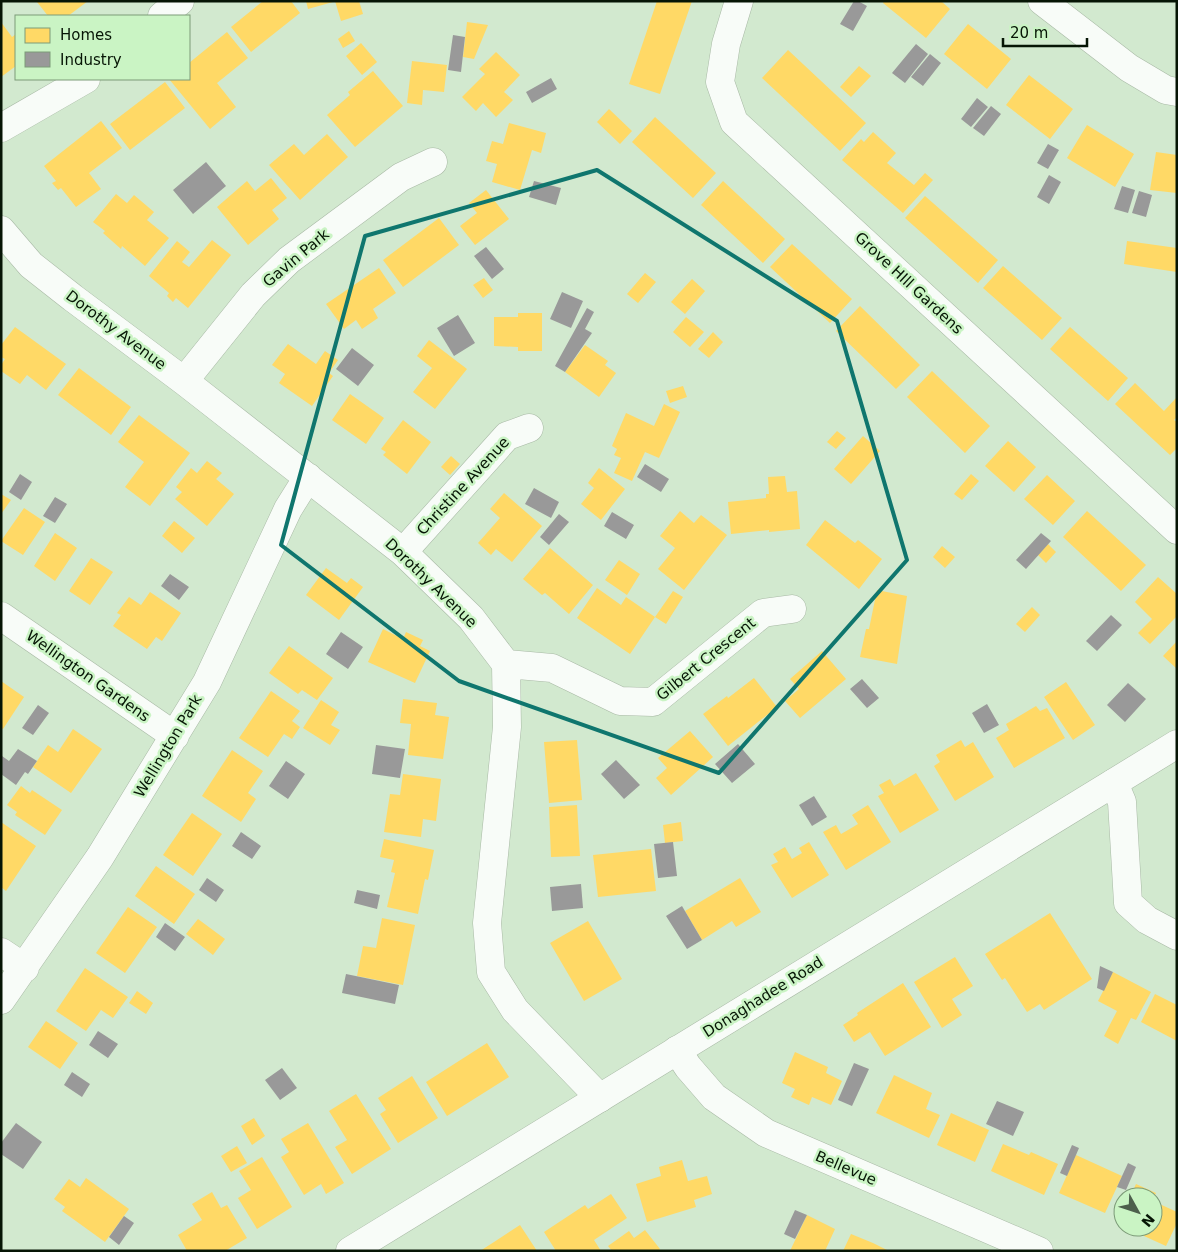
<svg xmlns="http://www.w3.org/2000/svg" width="1178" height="1252" font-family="'DejaVu Sans',sans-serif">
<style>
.homes{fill:#ffd966}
.industry{fill:#999}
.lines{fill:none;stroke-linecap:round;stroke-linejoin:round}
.minor-casing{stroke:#a8b9a5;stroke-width:29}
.secondary-casing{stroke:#a8b9a5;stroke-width:29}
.minor{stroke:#f8fcf8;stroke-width:28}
.secondary{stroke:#f8fcf8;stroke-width:28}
.marked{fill:none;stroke:#0f766e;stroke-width:4;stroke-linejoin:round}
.labels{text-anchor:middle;stroke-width:5;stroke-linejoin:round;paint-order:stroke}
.street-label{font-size:15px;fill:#061505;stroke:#caf4c4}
</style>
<rect width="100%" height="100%" fill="#d2e9cf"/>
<!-- homes -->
<path class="homes" d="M 39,1 L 88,1 L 68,16 L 48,16 L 37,2 Z
M 263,1 L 291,1 L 300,13 L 251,52 L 231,27 Z
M 306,1 L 333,1 L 333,2 L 308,9 Z
M 335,1 L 359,1 L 363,14 L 341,21 Z
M 657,1 L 692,1 L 660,94 L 629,84 Z
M 884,1 L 941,1 L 950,9 L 926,38 L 883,3 Z
M 1,22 L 12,37 L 16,34 L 16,66 L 1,77 Z
M 467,22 L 488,25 L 474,59 L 463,57 Z
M 968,24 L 1011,59 L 987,89 L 944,54 Z
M 349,31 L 355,41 L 343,48 L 338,39 Z
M 227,32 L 248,58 L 217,83 L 236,107 L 210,129 L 169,79 L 189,79 L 189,63 Z
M 361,43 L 377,62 L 362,75 L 346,56 Z
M 788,50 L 866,123 L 840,151 L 762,78 Z
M 496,52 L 520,75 L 504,92 L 513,100 L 496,117 L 483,103 L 476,111 L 462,97 L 485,74 L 479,69 Z
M 412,61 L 447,65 L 444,92 L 423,90 L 422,105 L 407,103 Z
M 859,66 L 871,76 L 851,97 L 840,87 Z
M 373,71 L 403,106 L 355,147 L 327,115 L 350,95 L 348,92 Z
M 1029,75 L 1073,109 L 1050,139 L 1006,105 Z
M 165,82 L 185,108 L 130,150 L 110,124 Z
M 609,109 L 632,131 L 620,144 L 597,122 Z
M 655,117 L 716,173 L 693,198 L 632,142 Z
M 101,121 L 122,148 L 89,173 L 101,189 L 76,207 L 61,188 L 58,190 L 52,183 L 56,181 L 44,166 Z
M 509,123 L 546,133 L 541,153 L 532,150 L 520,190 L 492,182 L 497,164 L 486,161 L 492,141 L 503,144 Z
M 1087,125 L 1134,154 L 1115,187 L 1067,158 Z
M 873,132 L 896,153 L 887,163 L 914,185 L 925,173 L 933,180 L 903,213 L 842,160 L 861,139 L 864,142 Z
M 327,134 L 348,157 L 300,200 L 269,165 L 294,144 L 304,155 Z
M 1156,152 L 1177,155 L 1177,193 L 1150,190 Z
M 271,178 L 287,198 L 272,210 L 279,219 L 248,245 L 217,207 L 247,181 L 255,191 Z
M 723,181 L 785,239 L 763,263 L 701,205 Z
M 486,190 L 509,219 L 475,245 L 460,226 L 477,213 L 469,203 Z
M 116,194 L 127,203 L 134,195 L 154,212 L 147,220 L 169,238 L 145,266 L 122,246 L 121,249 L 103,233 L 105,231 L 93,222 Z
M 925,196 L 998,260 L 978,283 L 905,218 Z
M 439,218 L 459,245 L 403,287 L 383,260 Z
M 212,240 L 231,255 L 188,308 L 176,298 L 173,302 L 167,296 L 169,293 L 149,276 L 177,241 L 190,252 L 182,262 L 189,267 Z
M 1127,241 L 1177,248 L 1177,272 L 1124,264 Z
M 792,244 L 852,299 L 830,323 L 770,267 Z
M 1003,266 L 1062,318 L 1042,340 L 983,288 Z
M 379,268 L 396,293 L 373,309 L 378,318 L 362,329 L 356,320 L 344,329 L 326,304 Z
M 645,273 L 656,282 L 638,303 L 627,294 Z
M 484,278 L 493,290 L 483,298 L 473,285 Z
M 692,279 L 705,291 L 685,314 L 671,302 Z
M 860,306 L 920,365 L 896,389 L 836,331 Z
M 518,313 L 542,313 L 542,351 L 518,351 L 518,347 L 494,346 L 494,317 L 518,317 Z
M 686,317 L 704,332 L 690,347 L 673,332 Z
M 15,327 L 66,364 L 46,390 L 27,375 L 20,384 L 1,371 L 1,365 L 5,359 L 1,357 L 1,345 Z
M 1070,327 L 1128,378 L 1108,401 L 1050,349 Z
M 713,332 L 723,342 L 709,358 L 698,349 Z
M 429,340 L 467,369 L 435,409 L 413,392 L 432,368 L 417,356 Z
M 288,344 L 316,364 L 325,351 L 338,360 L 329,373 L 333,376 L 312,406 L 279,383 L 285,374 L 272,365 Z
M 585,345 L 608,361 L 605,365 L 616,373 L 599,397 L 565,372 Z
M 79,368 L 131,407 L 111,435 L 58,395 Z
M 932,371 L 990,426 L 965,453 L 907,397 Z
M 1135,383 L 1164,411 L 1177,397 L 1177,417 L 1174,420 L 1177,422 L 1177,448 L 1170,455 L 1115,404 Z
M 683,386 L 687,397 L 670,403 L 666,391 Z
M 350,394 L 384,418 L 366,444 L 332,420 Z
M 664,404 L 680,412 L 659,458 L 645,452 L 632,481 L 614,473 L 621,458 L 614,455 L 617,449 L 612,446 L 626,413 L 654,426 Z
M 139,415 L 190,453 L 150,506 L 125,487 L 144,462 L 118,442 Z
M 403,420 L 431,442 L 407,474 L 383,455 L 386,452 L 381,449 Z
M 837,431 L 846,438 L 836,449 L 827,442 Z
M 863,436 L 880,451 L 851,484 L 834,469 Z
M 1008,441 L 1036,467 L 1014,492 L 985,466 Z
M 451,456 L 460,464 L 450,475 L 441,467 Z
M 207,461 L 222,473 L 216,479 L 234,494 L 207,526 L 175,499 L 182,492 L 176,487 L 191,468 L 197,473 Z
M 599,468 L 625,489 L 601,520 L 581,504 L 594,488 L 588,483 Z
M 971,474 L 979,481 L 962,500 L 954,494 Z
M 1047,475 L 1075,501 L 1053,525 L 1024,499 Z
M 785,476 L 787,492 L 797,491 L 800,529 L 769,532 L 769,530 L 731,534 L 728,502 L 766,498 L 766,494 L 769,494 L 768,477 Z
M 504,493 L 542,526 L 512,562 L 496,549 L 491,555 L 478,543 L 500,518 L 490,509 Z
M 1,494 L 11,500 L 1,514 Z
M 24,508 L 45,522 L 23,555 L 1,541 Z
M 680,511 L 694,523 L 701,515 L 727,535 L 684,590 L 658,569 L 675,548 L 660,536 Z
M 1087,511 L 1146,565 L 1121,591 L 1063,537 Z
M 825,520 L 855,543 L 858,540 L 882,559 L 859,589 L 806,545 Z
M 174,521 L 195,538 L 182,553 L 162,536 Z
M 55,533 L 77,548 L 55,581 L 34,566 Z
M 1048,544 L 1056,552 L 1046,563 L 1038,555 Z
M 942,546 L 955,557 L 945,568 L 933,557 Z
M 550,548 L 593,585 L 569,614 L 545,593 L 542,595 L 523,579 Z
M 91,558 L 113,572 L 90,605 L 69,591 Z
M 619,560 L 640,574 L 627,595 L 605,580 Z
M 326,568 L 347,583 L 351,578 L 363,587 L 339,620 L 306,595 Z
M 1158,577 L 1177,594 L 1177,616 L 1150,644 L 1138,633 L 1152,619 L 1135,602 Z
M 597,588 L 621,605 L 626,597 L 655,617 L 673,591 L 683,597 L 666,624 L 655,617 L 630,654 L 577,618 Z
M 877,590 L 907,596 L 897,664 L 860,657 L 866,629 L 869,629 Z
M 150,592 L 181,613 L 162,641 L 156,637 L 147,649 L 113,626 L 121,615 L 117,613 L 129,597 L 141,605 Z
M 1032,607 L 1040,615 L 1025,632 L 1016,624 Z
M 383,629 L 403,639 L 406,632 L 423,640 L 420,646 L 430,651 L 415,683 L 368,662 Z
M 1177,641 L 1177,669 L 1163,656 Z
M 289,646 L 333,678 L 317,700 L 302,690 L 298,694 L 269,673 Z
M 822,651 L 846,679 L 800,718 L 785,701 L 799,689 L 790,679 Z
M 754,678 L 777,707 L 728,746 L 703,714 L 727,696 L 728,698 Z
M 1,681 L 24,697 L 3,729 L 1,728 Z
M 1066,682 L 1095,725 L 1073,740 L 1044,697 Z
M 271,691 L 300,711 L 292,721 L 300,727 L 292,739 L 284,734 L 268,757 L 239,738 Z
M 403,699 L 437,703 L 435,715 L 449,717 L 443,759 L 408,755 L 411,724 L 400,723 Z
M 321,700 L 339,712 L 331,725 L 340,730 L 330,745 L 303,728 Z
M 1036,706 L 1040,711 L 1047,708 L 1065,738 L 1014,768 L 996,738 L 1009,730 L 1006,724 Z
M 73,729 L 102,749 L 71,793 L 33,767 L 48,745 L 58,752 Z
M 690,731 L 713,757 L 671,795 L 656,778 L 667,768 L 658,758 Z
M 577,740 L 582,800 L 549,803 L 544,742 Z
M 961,740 L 965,747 L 973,742 L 994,777 L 955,801 L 934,766 L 940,762 L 936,755 Z
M 232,750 L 263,771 L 248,793 L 256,799 L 241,822 L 202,796 Z
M 916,773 L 939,810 L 900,833 L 878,796 L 884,793 L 879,785 L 890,779 L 894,786 Z
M 403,774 L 441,779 L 436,821 L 423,819 L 421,837 L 384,832 L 390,794 L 400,795 Z
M 21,786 L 30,793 L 32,790 L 62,810 L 45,835 L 15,815 L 17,812 L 7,805 Z
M 577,805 L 580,856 L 551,857 L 549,807 Z
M 868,805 L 891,842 L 846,870 L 823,832 L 836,825 L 841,834 L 848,830 L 858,824 L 852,815 Z
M 192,813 L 222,834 L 193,876 L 163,855 Z
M 1,822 L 36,846 L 6,891 L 1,887 Z
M 681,822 L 683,841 L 665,843 L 663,825 Z
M 384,839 L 434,850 L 428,880 L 425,879 L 418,914 L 387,907 L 395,873 L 391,872 L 394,860 L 380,857 Z
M 809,842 L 829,875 L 792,898 L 771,865 L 778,862 L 773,854 L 785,847 L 792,859 L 802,853 L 799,848 Z
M 651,849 L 656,891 L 598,897 L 593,855 Z
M 156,866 L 195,894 L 174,924 L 135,896 Z
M 740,878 L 761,912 L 736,927 L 732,921 L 702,940 L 685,911 Z
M 128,907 L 157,927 L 125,973 L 96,953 Z
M 1050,913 L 1092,979 L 1044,1010 L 1040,1004 L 1027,1012 L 1005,978 L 1002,980 L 985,954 Z
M 382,918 L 415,925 L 403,985 L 357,976 L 363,946 L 376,948 Z
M 198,919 L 225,939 L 213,955 L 186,934 Z
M 588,921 L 622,979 L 584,1001 L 550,943 Z
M 955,957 L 973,986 L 952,999 L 962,1015 L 942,1028 L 914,982 Z
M 85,968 L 128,997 L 113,1018 L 101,1010 L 86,1031 L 56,1011 Z
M 1113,972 L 1151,992 L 1136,1020 L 1131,1018 L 1118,1044 L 1104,1036 L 1117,1011 L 1098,1001 Z
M 903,983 L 931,1027 L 885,1056 L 870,1032 L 854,1042 L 843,1025 L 858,1015 L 857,1013 Z
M 137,991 L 153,1003 L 146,1014 L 129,1003 Z
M 1155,994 L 1177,1005 L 1177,1041 L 1141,1022 Z
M 46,1021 L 78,1043 L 60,1069 L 28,1047 Z
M 487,1043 L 509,1077 L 447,1116 L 426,1082 Z
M 795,1052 L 828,1067 L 826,1073 L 842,1081 L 831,1105 L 812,1097 L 809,1105 L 791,1097 L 795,1089 L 782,1083 Z
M 894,1075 L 932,1093 L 926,1109 L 940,1115 L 929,1138 L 876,1113 Z
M 412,1076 L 438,1118 L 398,1143 L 380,1114 L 386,1110 L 378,1098 Z
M 356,1094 L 391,1149 L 352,1174 L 335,1147 L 347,1140 L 329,1111 Z
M 951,1113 L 989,1130 L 975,1162 L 937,1145 Z
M 254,1118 L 265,1136 L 252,1145 L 241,1126 Z
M 308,1123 L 344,1183 L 326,1194 L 321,1184 L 304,1195 L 281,1157 L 289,1152 L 281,1139 Z
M 1003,1144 L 1029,1155 L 1031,1152 L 1058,1164 L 1044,1195 L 991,1171 Z
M 237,1146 L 247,1163 L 231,1172 L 221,1156 Z
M 1076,1155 L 1122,1176 L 1105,1213 L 1059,1193 Z
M 262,1157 L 292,1207 L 257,1229 L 238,1198 L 251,1190 L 239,1171 Z
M 682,1160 L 688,1181 L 707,1176 L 712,1194 L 694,1200 L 696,1207 L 647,1222 L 636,1184 L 661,1176 L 659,1167 Z
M 86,1178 L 129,1209 L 105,1242 L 62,1211 L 65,1207 L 54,1199 L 69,1179 L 80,1187 Z
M 1136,1184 L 1156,1193 L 1154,1197 L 1130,1197 Z
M 212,1192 L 221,1208 L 227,1205 L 247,1238 L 225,1251 L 187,1251 L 178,1235 L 202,1220 L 192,1204 Z
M 611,1194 L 627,1218 L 594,1240 L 601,1251 L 556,1251 L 544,1232 L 585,1205 L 588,1209 Z
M 1153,1201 L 1177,1212 L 1177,1223 L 1166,1246 L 1124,1227 L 1153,1227 Z
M 807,1215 L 835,1229 L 825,1251 L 790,1251 Z
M 520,1225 L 537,1251 L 480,1251 L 494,1242 Z
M 645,1230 L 660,1249 L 658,1251 L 612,1251 L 608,1246 L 629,1231 L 634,1238 Z
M 851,1234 L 873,1243 L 889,1251 L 843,1251 Z"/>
<!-- industry -->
<path class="industry" d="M 854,1 L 858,1 L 867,6 L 853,31 L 840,24 Z
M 453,35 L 465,37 L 461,72 L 448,70 Z
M 916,44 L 928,54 L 905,83 L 892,73 Z
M 930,54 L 941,63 L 923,86 L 911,77 Z
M 551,78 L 557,89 L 532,103 L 526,92 Z
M 977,98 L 988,107 L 971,127 L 961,119 Z
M 991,106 L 1001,114 L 984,136 L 973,128 Z
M 1048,144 L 1059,150 L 1048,169 L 1037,163 Z
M 206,162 L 226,186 L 193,214 L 173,190 Z
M 1049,175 L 1061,182 L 1049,204 L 1037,197 Z
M 534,181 L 561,188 L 556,205 L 529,197 Z
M 1122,186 L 1135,190 L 1128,213 L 1114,209 Z
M 1139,191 L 1152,195 L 1146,217 L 1132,213 Z
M 486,247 L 504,269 L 492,279 L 474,256 Z
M 562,292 L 583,301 L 571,328 L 550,319 Z
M 587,308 L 594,312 L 585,329 L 592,333 L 565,372 L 555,366 Z
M 458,315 L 475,343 L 454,356 L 437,328 Z
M 352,348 L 374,365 L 358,386 L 336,369 Z
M 645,464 L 669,479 L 661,492 L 637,477 Z
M 20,474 L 32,482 L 21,500 L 9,492 Z
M 534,488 L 559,502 L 551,518 L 525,504 Z
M 55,497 L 67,504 L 55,523 L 43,516 Z
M 612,512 L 634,525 L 626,539 L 604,526 Z
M 559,514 L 569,522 L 549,545 L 540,537 Z
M 1041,533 L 1051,541 L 1026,569 L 1016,560 Z
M 170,574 L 189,587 L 179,600 L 161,586 Z
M 1111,615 L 1122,625 L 1097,651 L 1086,641 Z
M 341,632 L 363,647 L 348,669 L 326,654 Z
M 862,679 L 879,698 L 867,708 L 850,689 Z
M 1128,683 L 1146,699 L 1125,722 L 1107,705 Z
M 987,704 L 999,725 L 984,733 L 972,713 Z
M 38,705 L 49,713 L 33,735 L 22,728 Z
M 738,744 L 755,764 L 732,783 L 715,764 Z
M 376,745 L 405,749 L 400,778 L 372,774 Z
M 18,749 L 37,761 L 28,774 L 25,772 L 16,785 L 1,774 L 1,758 L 2,756 L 9,761 Z
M 616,760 L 640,785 L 624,799 L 601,774 Z
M 286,761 L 305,774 L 288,799 L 269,786 Z
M 814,796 L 827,817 L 812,826 L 799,805 Z
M 241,832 L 261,846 L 252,859 L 232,846 Z
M 673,842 L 677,876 L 658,878 L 654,844 Z
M 207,878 L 224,890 L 216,902 L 199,890 Z
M 581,884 L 583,908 L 552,911 L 550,887 Z
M 357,890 L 380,895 L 377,909 L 354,903 Z
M 682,906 L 702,940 L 687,949 L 666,916 Z
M 165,923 L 185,937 L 175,951 L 156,937 Z
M 1100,966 L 1113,972 L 1104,991 L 1097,988 Z
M 346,974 L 399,985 L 395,1004 L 342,993 Z
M 98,1031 L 118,1044 L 108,1058 L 89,1045 Z
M 854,1063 L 869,1069 L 852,1106 L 838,1100 Z
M 282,1068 L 297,1088 L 280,1100 L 265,1080 Z
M 72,1072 L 90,1084 L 82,1097 L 64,1085 Z
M 997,1101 L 1024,1112 L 1013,1136 L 986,1124 Z
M 16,1123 L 42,1142 L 23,1169 L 1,1154 L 1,1143 Z
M 1072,1145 L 1079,1148 L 1067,1176 L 1060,1173 Z
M 1128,1163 L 1136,1167 L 1126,1190 L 1117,1187 Z
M 795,1210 L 807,1215 L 795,1239 L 784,1234 Z
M 124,1216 L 134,1223 L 119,1245 L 109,1237 Z"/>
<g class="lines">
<!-- minor casing -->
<g class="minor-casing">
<path id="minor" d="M 739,1 L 726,44 L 720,82 L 734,122 L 1177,530
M 1042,1 L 1129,68 L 1166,90 L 1177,92
M 162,16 L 180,1
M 1,128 L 86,79
M 1,230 L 31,265 L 73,298 L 184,381 L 403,552 L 471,618 L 506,664 L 507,727 L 487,923 L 491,972 L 515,1010 L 600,1098
M 184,381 L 253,295 L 289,260 L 401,177 L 433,162
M 403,552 L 507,436 L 529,428
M 1,616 L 175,736
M 506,664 L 552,668 L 620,701 L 653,702 L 763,613 L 792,609
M 1114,783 L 1122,802 L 1128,903 L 1147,920 L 1177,936
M 1,952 L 25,968
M 1,1000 L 100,857 L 207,682 L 288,509 L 308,477
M 677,1050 L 688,1067 L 714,1097 L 766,1133 L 1039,1251"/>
</g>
<!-- secondary casing -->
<g class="secondary-casing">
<path id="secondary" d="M 350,1251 L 1177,744"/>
</g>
<!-- minor -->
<use href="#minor" class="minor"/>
<!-- secondary -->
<use href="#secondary" class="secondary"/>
</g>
<!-- marked area -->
<path class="marked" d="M 597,170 L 837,321 L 907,560 L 719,773 L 459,681 L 281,545 L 365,236 Z"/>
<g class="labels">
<!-- street labels -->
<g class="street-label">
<text transform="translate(296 258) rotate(-40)" y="5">Gavin Park</text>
<text transform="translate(909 283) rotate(43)" y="5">Grove HIll Gardens</text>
<text transform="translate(116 330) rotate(37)" y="5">Dorothy Avenue</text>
<text transform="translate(463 486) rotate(-47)" y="5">Christine Avenue</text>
<text transform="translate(431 583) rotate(44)" y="5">Dorothy Avenue</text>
<text transform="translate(706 659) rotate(-39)" y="5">Gilbert Crescent</text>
<text transform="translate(88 676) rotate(35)" y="5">Wellington Gardens</text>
<text transform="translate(168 746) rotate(-59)" y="5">Wellington Park</text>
<text transform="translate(763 997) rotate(-32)" y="5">Donaghadee Road</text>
<text transform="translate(846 1168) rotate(23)" y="5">Bellevue</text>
</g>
</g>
<!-- border -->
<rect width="1178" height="1252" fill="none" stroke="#061505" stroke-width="5"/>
<!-- legend -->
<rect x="15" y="15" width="175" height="65" fill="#caf4c4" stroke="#7c9b78"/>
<rect x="25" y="28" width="25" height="15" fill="#ffd966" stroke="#7c9b78"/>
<text x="60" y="40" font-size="15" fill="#061505">Homes</text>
<rect x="25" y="52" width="25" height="15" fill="#999999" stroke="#7c9b78"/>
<text x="60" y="65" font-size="15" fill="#061505">Industry</text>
<!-- north arrow -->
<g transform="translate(1138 1212) rotate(130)"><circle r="24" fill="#caf4c4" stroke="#7c9b78"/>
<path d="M0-4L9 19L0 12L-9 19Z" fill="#4d5f4c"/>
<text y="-8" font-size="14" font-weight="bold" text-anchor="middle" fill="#061505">N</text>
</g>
<!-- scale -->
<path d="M1003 38v8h84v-8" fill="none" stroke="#061505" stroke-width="2.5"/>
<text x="1010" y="38" font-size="15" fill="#061505" stroke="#caf4c4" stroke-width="4" paint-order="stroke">20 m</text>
</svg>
